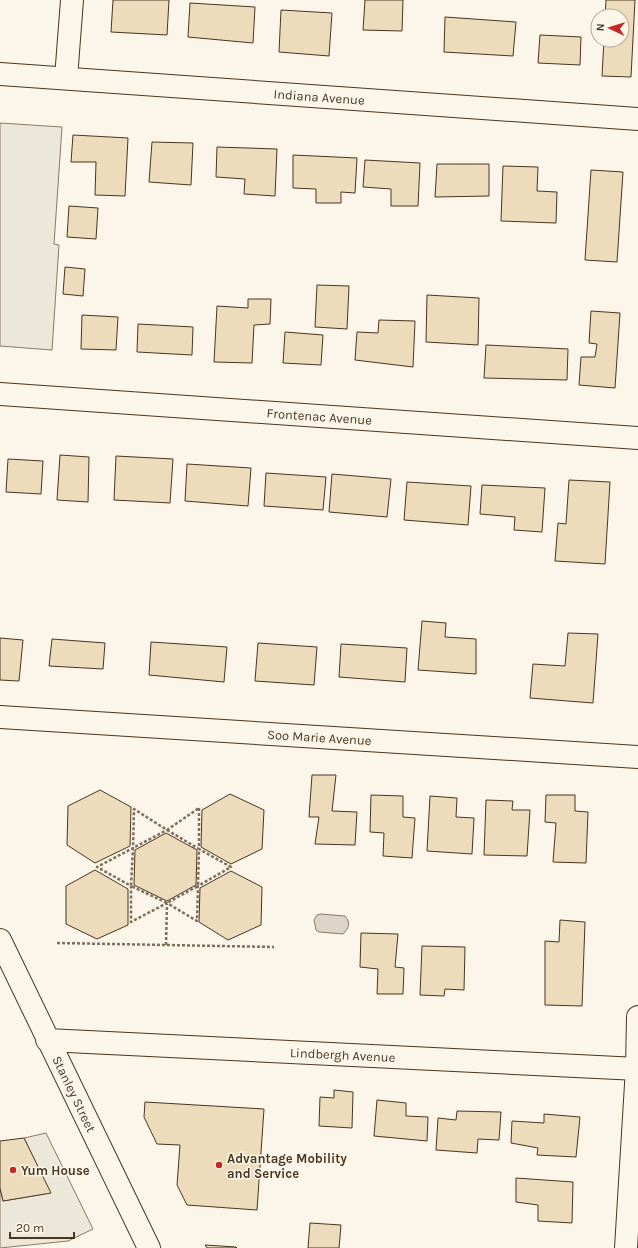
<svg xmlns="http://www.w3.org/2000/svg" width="638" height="1248" font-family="Karla,sans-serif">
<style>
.parking{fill:#ede7d9;stroke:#887966}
.water{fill:#dcd4c6;stroke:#887966}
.building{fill:#ecdcbc;stroke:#4a3520}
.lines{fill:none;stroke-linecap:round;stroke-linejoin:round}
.minor-casing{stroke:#4a3520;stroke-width:24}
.path{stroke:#7f6f5c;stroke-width:2.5;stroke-dasharray:3 2;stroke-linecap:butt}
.minor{stroke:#fbf6e9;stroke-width:22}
.poi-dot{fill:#c62828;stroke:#fbf6e9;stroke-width:1.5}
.labels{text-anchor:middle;stroke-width:3;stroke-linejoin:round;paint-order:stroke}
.street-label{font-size:13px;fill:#4a3520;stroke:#fbf6e9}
.poi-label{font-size:13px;font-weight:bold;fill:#4a3520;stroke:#fbf6e9;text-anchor:start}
</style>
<rect width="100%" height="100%" fill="#fbf6e9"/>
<!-- parking -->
<path class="parking" d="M 0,123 L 62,127 L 54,244 L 59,245 L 52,350 L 0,346 Z
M 46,1133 L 93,1229 L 68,1241 L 0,1248 L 0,1188 L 3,1201 L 50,1193 L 24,1138 Z"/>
<!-- water -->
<path class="water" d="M 321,914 L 345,916 C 351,923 349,928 343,934 L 319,932 L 316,930 L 314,920 L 317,915 Z"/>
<!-- building -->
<path class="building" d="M 113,0 L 169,0 L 167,35 L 111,32 Z
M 365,0 L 403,0 L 402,31 L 363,30 Z
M 606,0 L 635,0 L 631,77 L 602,76 L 604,40 L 622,40 L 622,16 L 605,16 Z
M 190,3 L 255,7 L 253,43 L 188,37 Z
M 281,10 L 332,13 L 329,56 L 279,52 Z
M 445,17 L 516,22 L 513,56 L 444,52 Z
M 540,35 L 581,37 L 580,65 L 538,63 Z
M 73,135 L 128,138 L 125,196 L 95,195 L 96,162 L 71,162 Z
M 152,142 L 193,143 L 191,185 L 149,182 Z
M 217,147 L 277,149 L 275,196 L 244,194 L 245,179 L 216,177 Z
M 293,155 L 357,158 L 355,193 L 341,192 L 341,203 L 316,203 L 316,189 L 293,188 Z
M 365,160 L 420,163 L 418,206 L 391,206 L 391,189 L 363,187 Z
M 437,164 L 489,164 L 489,196 L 435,197 Z
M 503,166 L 538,167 L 537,191 L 557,192 L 556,223 L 501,221 Z
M 591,170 L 623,172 L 617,262 L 585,260 Z
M 69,206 L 98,208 L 96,239 L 67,237 Z
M 65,267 L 85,269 L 83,296 L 63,294 Z
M 317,285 L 349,286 L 347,329 L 315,327 Z
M 427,295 L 479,298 L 478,345 L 426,342 Z
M 248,299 L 271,299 L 270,324 L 254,325 L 252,363 L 214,362 L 217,306 L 248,308 Z
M 591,311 L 620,313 L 615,388 L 579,385 L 581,357 L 595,357 L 597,344 L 589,343 Z
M 82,315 L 118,317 L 116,350 L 81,349 Z
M 379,320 L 415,321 L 413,367 L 355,360 L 357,332 L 378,333 Z
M 138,324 L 193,327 L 192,355 L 137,352 Z
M 285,332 L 323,335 L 321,365 L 283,363 Z
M 486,345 L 568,349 L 567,380 L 484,378 Z
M 60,455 L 89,457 L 88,502 L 57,500 Z
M 116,456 L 173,459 L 170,503 L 114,500 Z
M 8,459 L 43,461 L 41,494 L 6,492 Z
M 187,464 L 251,468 L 248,506 L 185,501 Z
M 266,473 L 326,477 L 323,510 L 264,506 Z
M 332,474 L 391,479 L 387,517 L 329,512 Z
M 569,480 L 610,482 L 605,564 L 555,561 L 558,523 L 566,524 Z
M 407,482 L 471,486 L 468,525 L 404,520 Z
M 482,485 L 545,488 L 542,532 L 514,530 L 515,517 L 480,514 Z
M 422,621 L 446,623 L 445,637 L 476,639 L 476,674 L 418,670 Z
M 568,633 L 598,634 L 593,703 L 530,698 L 533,664 L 565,666 Z
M 0,638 L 23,640 L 19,681 L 0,680 Z
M 52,639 L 105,643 L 103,669 L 49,666 Z
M 151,642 L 227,647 L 224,682 L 149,675 Z
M 258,643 L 317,647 L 314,685 L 255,681 Z
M 341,644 L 407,648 L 405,682 L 339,677 Z
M 312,775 L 336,775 L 332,811 L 357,812 L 355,845 L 315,844 L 319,817 L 309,817 Z
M 100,790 L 131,807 L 130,846 L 95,863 L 67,845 L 68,806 Z
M 230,794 L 264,810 L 262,849 L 231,864 L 201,847 L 202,810 Z
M 371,795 L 403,796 L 403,817 L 415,818 L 412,858 L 383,856 L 384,833 L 370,832 Z
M 546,795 L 575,795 L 575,811 L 588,812 L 586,863 L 553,862 L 556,823 L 545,822 Z
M 430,796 L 457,798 L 456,817 L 474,818 L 472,854 L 427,851 Z
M 486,800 L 513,801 L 512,810 L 530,810 L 527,856 L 484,855 Z
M 166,833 L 197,850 L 196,885 L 167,901 L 134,885 L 135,850 Z
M 95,870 L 128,889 L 128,925 L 97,939 L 66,924 L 66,886 Z
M 231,871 L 262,887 L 261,925 L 228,940 L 199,922 L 200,888 Z
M 560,920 L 585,922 L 582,1006 L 545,1005 L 545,941 L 559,942 Z
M 361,933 L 398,934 L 395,967 L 404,968 L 403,994 L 377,994 L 378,969 L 360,967 Z
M 422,946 L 465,947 L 464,990 L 445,989 L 444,996 L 420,995 Z
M 334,1090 L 353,1092 L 352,1128 L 319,1126 L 320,1097 L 334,1098 Z
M 377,1100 L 406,1103 L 406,1116 L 428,1117 L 427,1141 L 374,1136 Z
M 145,1102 L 264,1109 L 257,1210 L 187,1205 L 177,1185 L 180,1145 L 157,1144 L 144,1117 Z
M 457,1111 L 501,1112 L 499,1140 L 478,1139 L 477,1153 L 436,1150 L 438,1118 L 456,1120 Z
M 544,1114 L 580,1117 L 576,1157 L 537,1155 L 538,1148 L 511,1143 L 512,1121 L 544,1123 Z
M 24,1138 L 51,1193 L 3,1201 L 0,1188 L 0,1141 Z
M 516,1178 L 573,1182 L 572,1223 L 538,1221 L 538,1205 L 516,1202 Z
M 310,1223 L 341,1225 L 339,1248 L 308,1248 Z
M 205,1245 L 236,1247 L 237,1248 L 207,1248 Z"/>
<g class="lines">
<!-- minor casing -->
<g class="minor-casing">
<g id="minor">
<path id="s1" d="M 0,74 L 638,119"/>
<path d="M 66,78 L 72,0"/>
<path id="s2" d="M 0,394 L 638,438"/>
<path id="s3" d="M 0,717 L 638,757"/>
<path id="s4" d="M 0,940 L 149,1248"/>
<path id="s5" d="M 47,1040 L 638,1069"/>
<path d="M 626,1248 L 637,1068 L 638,1017"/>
</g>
</g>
<!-- path -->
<path class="path" d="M 199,808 L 199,849 L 231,867 L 198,886 L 197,921 L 167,903 L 131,922 L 131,886 L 97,867 L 133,848 L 134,809 L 167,830 Z
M 167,830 L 199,849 L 198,886 L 167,903 L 131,886 L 133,848 Z
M 57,943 L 274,947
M 166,945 L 167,904"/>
<!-- minor -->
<use href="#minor" class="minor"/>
</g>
<!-- markers -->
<g class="poi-dot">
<circle cx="219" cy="1165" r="4"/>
<circle cx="13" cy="1170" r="4"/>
</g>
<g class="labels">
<!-- street labels -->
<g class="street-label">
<text dy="5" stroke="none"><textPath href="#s1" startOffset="320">Indiana Avenue</textPath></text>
<text dy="5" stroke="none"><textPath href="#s2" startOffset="320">Frontenac Avenue</textPath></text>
<text dy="5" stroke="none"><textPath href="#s3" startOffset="320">Soo Marie Avenue</textPath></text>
<text dy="5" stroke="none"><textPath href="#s5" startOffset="296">Lindbergh Avenue</textPath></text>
<text dy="5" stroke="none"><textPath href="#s4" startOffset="171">Stanley Street</textPath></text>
</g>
<!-- poi labels -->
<g class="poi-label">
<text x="227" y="1163">Advantage Mobility<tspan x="227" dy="15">and Service</tspan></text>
<text x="21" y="1175">Yum House</text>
</g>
</g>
<!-- north arrow -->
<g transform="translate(610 28) rotate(274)"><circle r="19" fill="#fbf6e9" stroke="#b4a999"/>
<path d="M0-3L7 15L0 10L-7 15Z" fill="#c62828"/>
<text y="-6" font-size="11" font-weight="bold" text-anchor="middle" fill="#4a3520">N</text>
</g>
<!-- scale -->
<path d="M10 1232v6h64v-6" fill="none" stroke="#4a3520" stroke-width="2"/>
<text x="16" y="1232" font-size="12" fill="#4a3520" stroke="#fbf6e9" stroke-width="3" paint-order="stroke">20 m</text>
</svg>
